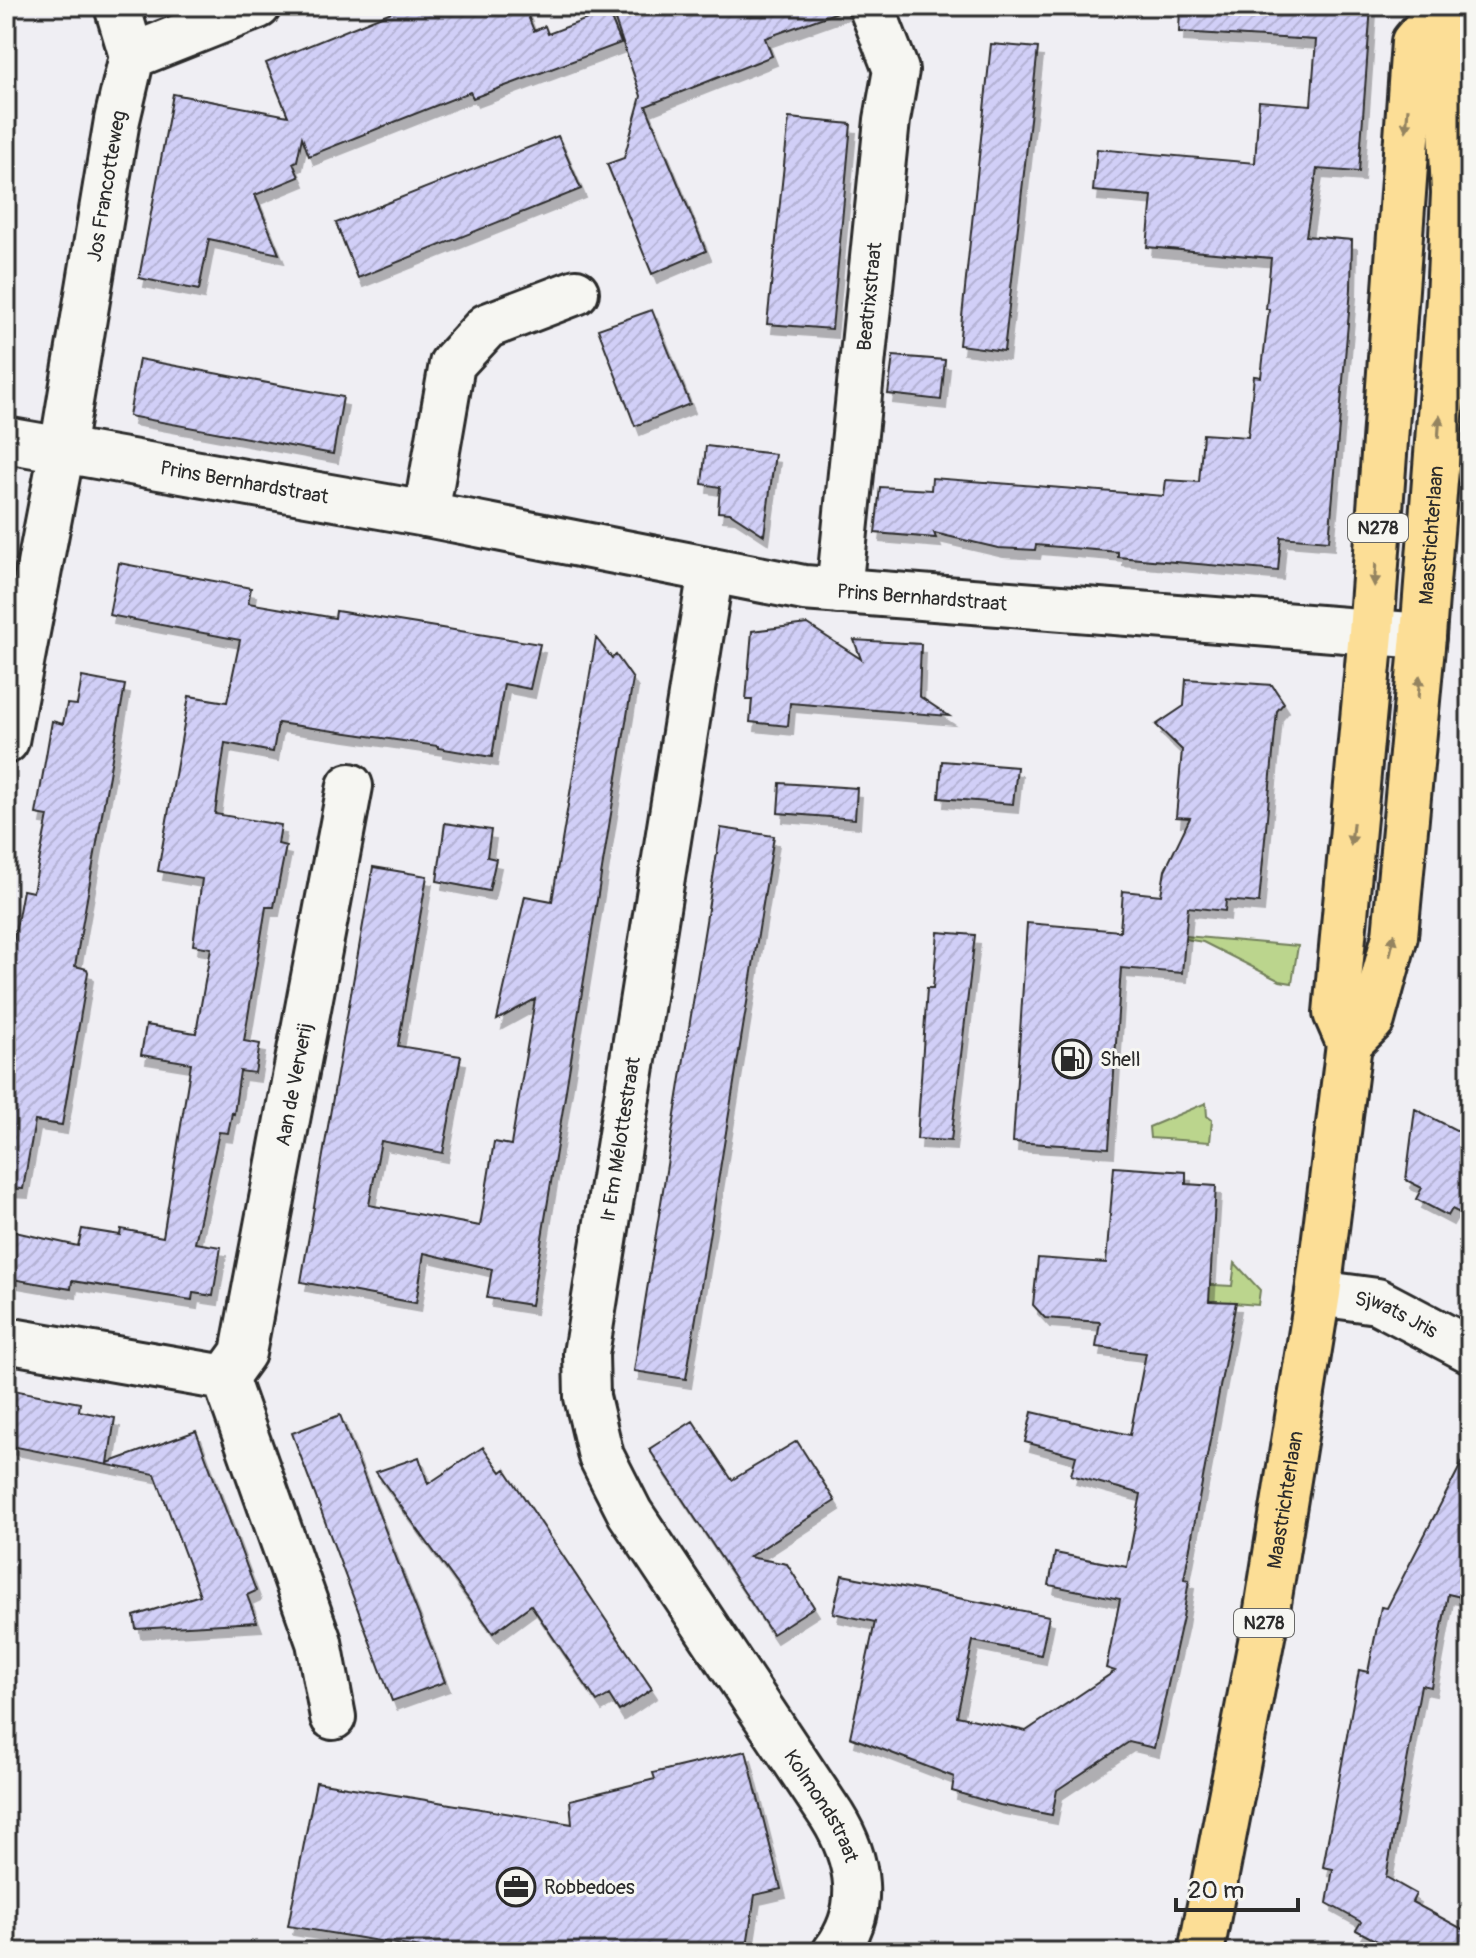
<svg xmlns="http://www.w3.org/2000/svg" width="1476" height="1958" font-family="Pangolin,sans-serif">
<style>
.green{fill:#bbd58d;stroke:#73805c;stroke-width:2}
.building{fill:url(#building-hatch);stroke:#2b2b2b;stroke-width:2;filter:url(#shadow)}
.lines{fill:none;stroke-linecap:round;stroke-linejoin:round}
.minor-casing{stroke:#2b2b2b;stroke-width:50}
.primary-casing{stroke:#2b2b2b;stroke-width:50}
.minor{stroke:#f6f6f2;stroke-width:44}
.primary{stroke:#fcde96;stroke-width:44}
.oneway{fill:#948460}
.labels{text-anchor:middle;stroke-width:6;stroke-linejoin:round;paint-order:stroke}
.shield{fill:#f6f6f2;stroke:#686867;stroke-width:2}
.shield-label{font-size:18px;font-weight:bold;fill:#2b2b2b}
.street-label{font-size:20px;fill:#2b2b2b;stroke:#f6f6f2}
.poi-label{font-size:20px;fill:#2b2b2b;stroke:#f6f6f2;text-anchor:start}
</style>
<defs>
<pattern id="building-hatch" width="6" height="6" patternUnits="userSpaceOnUse" patternTransform="scale(2)"><rect width="6" height="6" fill="#d1cff7"/><path d="M-1 1l2-2M0 6l6-6M5 7l2-2" fill="none" stroke="#b4b2d4"/></pattern>
<filter id="shadow"><feDropShadow dx="5" dy="9" stdDeviation="0" flood-color="#0004"/></filter>
</defs>
<rect width="100%" height="100%" fill="#efeef3"/>
<filter id="ink" filterUnits="userSpaceOnUse"><feTurbulence type="fractalNoise" baseFrequency=".0125" numOctaves="2"/><feDisplacementMap in="SourceGraphic" scale="16" xChannelSelector="R" yChannelSelector="G"/><feConvolveMatrix kernelMatrix="1 2 1 2 8 2 1 2 1" color-interpolation-filters="sRGB"/></filter>
<g filter="url(#ink)">
<!-- green -->
<path class="green" d="M 1185,936 L 1298,946 L 1292,983 L 1280,981 L 1203,942 L 1185,939 Z
M 1206,1103 L 1207,1116 L 1212,1120 L 1210,1142 L 1150,1138 L 1149,1127 Z
M 1235,1263 L 1260,1290 L 1258,1305 L 1156,1297 L 1176,1283 L 1232,1286 Z"/>
<!-- building -->
<path class="building" d="M 406,6 L 524,6 L 534,31 L 545,26 L 548,34 L 608,11 L 621,43 L 473,98 L 470,92 L 309,156 L 302,137 L 297,161 L 293,163 L 299,177 L 255,195 L 279,254 L 209,239 L 199,290 L 139,278 L 173,94 L 288,116 L 266,63 Z
M 642,6 L 842,6 L 843,10 L 765,38 L 772,56 L 646,106 L 706,251 L 652,274 L 607,164 L 624,158 L 641,96 L 614,17 Z
M 1180,6 L 1371,6 L 1359,172 L 1317,169 L 1306,236 L 1352,240 L 1351,289 L 1329,541 L 1281,537 L 1278,571 L 1118,557 L 1118,552 L 1036,545 L 1035,550 L 998,548 L 934,533 L 936,538 L 875,533 L 880,487 L 931,490 L 932,478 L 1164,496 L 1166,480 L 1199,482 L 1203,434 L 1248,437 L 1254,376 L 1261,377 L 1269,309 L 1266,309 L 1271,258 L 1147,247 L 1152,196 L 1093,191 L 1097,149 L 1255,163 L 1259,101 L 1311,105 L 1316,40 L 1179,32 Z
M 991,44 L 1038,48 L 1004,351 L 959,345 Z
M 789,118 L 851,124 L 832,329 L 767,324 Z
M 558,136 L 581,189 L 358,278 L 336,223 Z
M 652,310 L 690,404 L 635,426 L 598,329 Z
M 893,356 L 945,360 L 941,400 L 888,394 Z
M 139,359 L 343,397 L 333,454 L 129,416 Z
M 706,446 L 775,454 L 764,535 L 730,513 L 718,512 L 720,487 L 702,484 Z
M 119,563 L 251,588 L 248,603 L 335,618 L 336,611 L 540,644 L 530,689 L 504,684 L 492,757 L 438,748 L 438,746 L 278,723 L 273,752 L 225,743 L 215,814 L 281,825 L 278,844 L 286,846 L 274,907 L 266,907 L 244,1041 L 260,1044 L 255,1073 L 240,1071 L 234,1114 L 232,1113 L 228,1133 L 219,1132 L 195,1243 L 221,1247 L 213,1296 L 193,1293 L 192,1300 L 72,1281 L 71,1289 L 6,1278 L 6,1230 L 78,1246 L 82,1229 L 120,1235 L 121,1229 L 163,1237 L 191,1063 L 141,1055 L 146,1025 L 196,1033 L 211,948 L 193,945 L 202,879 L 158,871 L 189,696 L 227,702 L 240,640 L 109,615 Z
M 807,624 L 861,659 L 854,640 L 921,644 L 919,696 L 949,716 L 790,703 L 788,726 L 750,722 L 752,700 L 746,700 L 752,631 Z
M 596,638 L 612,658 L 616,655 L 633,679 L 531,1305 L 487,1298 L 492,1269 L 424,1253 L 416,1303 L 301,1282 L 373,867 L 427,876 L 398,1046 L 461,1056 L 443,1153 L 381,1141 L 369,1205 L 480,1226 L 494,1142 L 511,1145 L 535,999 L 497,1020 L 525,896 L 552,901 Z
M 82,677 L 125,685 L 75,966 L 87,969 L 88,972 L 62,1125 L 35,1121 L 23,1189 L 6,1188 L 6,982 L 23,890 L 33,892 L 48,816 L 36,814 L 52,721 L 63,724 L 67,704 L 77,705 Z
M 1186,679 L 1272,685 L 1284,703 L 1277,711 L 1259,903 L 1226,900 L 1225,911 L 1188,907 L 1182,973 L 1121,968 L 1109,1148 L 1013,1142 L 1027,923 L 1120,931 L 1123,891 L 1161,895 L 1165,870 L 1190,818 L 1176,817 L 1182,750 L 1156,725 L 1184,706 Z
M 942,761 L 1017,767 L 1013,804 L 939,798 Z
M 780,783 L 857,788 L 855,819 L 778,813 Z
M 445,823 L 491,830 L 487,857 L 496,859 L 489,891 L 437,881 Z
M 721,828 L 774,836 L 686,1379 L 634,1371 Z
M 938,932 L 975,935 L 951,1141 L 917,1139 L 927,988 L 933,988 Z
M 1415,1109 L 1470,1137 L 1470,1218 L 1452,1209 L 1448,1216 L 1416,1199 L 1422,1188 L 1406,1180 Z
M 1114,1167 L 1186,1172 L 1186,1184 L 1216,1186 L 1209,1301 L 1236,1302 L 1184,1579 L 1189,1580 L 1183,1617 L 1154,1748 L 1129,1742 L 1057,1790 L 1052,1815 L 1000,1805 L 952,1791 L 954,1777 L 850,1737 L 875,1622 L 833,1613 L 842,1575 L 1049,1616 L 1041,1655 L 973,1641 L 957,1716 L 1026,1731 L 1115,1671 L 1106,1668 L 1120,1599 L 1049,1585 L 1055,1553 L 1127,1567 L 1141,1494 L 1071,1475 L 1076,1456 L 1025,1442 L 1032,1412 L 1130,1435 L 1146,1353 L 1096,1347 L 1100,1322 L 1045,1318 L 1033,1305 L 1038,1258 L 1106,1263 Z
M 13,1390 L 80,1403 L 79,1411 L 115,1418 L 108,1463 L 196,1431 L 256,1591 L 247,1595 L 257,1622 L 136,1629 L 134,1616 L 200,1595 L 155,1474 L 6,1445 L 6,1428 Z
M 340,1415 L 445,1682 L 392,1701 L 292,1433 Z
M 693,1421 L 732,1480 L 797,1441 L 835,1501 L 749,1557 L 787,1564 L 814,1607 L 772,1634 L 649,1449 Z
M 483,1447 L 501,1472 L 505,1469 L 652,1689 L 619,1711 L 609,1695 L 597,1702 L 531,1605 L 493,1633 L 376,1472 L 419,1457 L 428,1484 Z
M 1470,1447 L 1470,1580 L 1461,1597 L 1448,1594 L 1431,1687 L 1421,1685 L 1386,1877 L 1416,1894 L 1412,1902 L 1470,1933 L 1470,1952 L 1398,1952 L 1356,1930 L 1361,1922 L 1327,1903 L 1333,1869 L 1323,1867 L 1359,1670 L 1368,1672 L 1381,1607 L 1387,1608 Z
M 746,1751 L 781,1889 L 755,1895 L 746,1952 L 445,1952 L 288,1926 L 316,1782 L 572,1824 L 570,1800 L 655,1779 L 653,1773 Z"/>
<g class="lines">
<!-- minor casing -->
<g class="minor-casing">
<g id="minor">
<path d="M 117,6 L 132,56"/>
<path id="s1" d="M 6,440 L 426,514 L 804,588 L 1423,636"/>
<path d="M 426,514 L 452,364 L 487,326 L 576,292"/>
<path id="s2" d="M 711,570 L 586,1354 L 587,1397 L 601,1456 L 630,1513 L 832,1816 C 859,1859 868,1909 835,1952"/>
<path id="s3" d="M 839,591 L 887,120 L 896,70 L 871,6"/>
<path id="s4" d="M 6,741 L 62,450 L 117,120 L 132,56 L 258,6"/>
<path id="s5" d="M 1318,1293 L 1377,1301 L 1470,1350"/>
<path d="M 6,1340 L 225,1378 L 319,1642 L 333,1717"/>
<path id="s6" d="M 225,1378 L 243,1353 L 350,786"/>
</g>
</g>
<!-- primary casing -->
<g class="primary-casing">
<g id="primary">
<path id="s7" d="M 1349,1043 L 1372,1020 L 1395,936 L 1423,636 L 1449,299 L 1454,193 L 1447,43 L 1432,21"/>
<path id="s8" d="M 1201,1952 L 1266,1616 L 1318,1293 L 1348,1052 L 1349,1043 L 1336,1013 L 1371,633 L 1414,42 L 1432,21 L 1433,6"/>
</g>
</g>
<!-- minor -->
<use href="#minor" class="minor"/>
<!-- primary -->
<use href="#primary" class="primary"/>
</g>
<!-- one-way arrows -->
<defs><path id="oneway-solid" d="M-6-.8H1V-3.2L6.5 0L1 3.2V.8H-6Z" transform="scale(2)"/></defs>
<g class="oneway">
<use href="#oneway-solid" transform="translate(1407 120) rotate(95)"/>
<use href="#oneway-solid" transform="translate(1439 427) rotate(-86)"/>
<use href="#oneway-solid" transform="translate(1375 575) rotate(94)"/>
<use href="#oneway-solid" transform="translate(1419 687) rotate(-85)"/>
<use href="#oneway-solid" transform="translate(1352 834) rotate(96)"/>
<use href="#oneway-solid" transform="translate(1392 945) rotate(-78)"/>
</g>
</g>
<!-- icons -->
<defs>
<g id="fuel-ring" transform="scale(2)"><circle r="9.5" fill="#f6f6f2" stroke="#2b2b2b" stroke-width="1.5"/><path d="M-5.5-6h7V0h2V4h1.3V-2.5L3-4.5l.8-.8L6-3V5H2.5V1h-1V6h-7ZM-4.2-4.7v3.2H.2V-4.7Z" fill="#2b2b2b"/></g>
<g id="office-ring" transform="scale(2)"><circle r="9.5" fill="#f6f6f2" stroke="#2b2b2b" stroke-width="1.5"/><path d="M-6-3h4V-5.5h4V-3h4V5H-6ZM-1-4.5V-3h2v-1.5ZM-6 0V1H6V0Z" fill="#2b2b2b"/></g>
</defs>
<g fill-rule="evenodd">
<use href="#fuel-ring" x="1072" y="1059"/>
<use href="#office-ring" x="516" y="1887"/>
</g>
<g class="labels">
<!-- shield labels -->
<g class="shield">
<rect x="1348" y="514" width="60" height="28" rx="6"/>
<rect x="1234" y="1609" width="60" height="28" rx="6"/>
</g>
<g class="shield-label">
<text x="1378" y="534">N278</text>
<text x="1264" y="1629">N278</text>
</g>
<!-- street labels -->
<g class="street-label">
<text dy="7" stroke="none"><textPath href="#s4" startOffset="564">Jos Francotteweg</textPath></text>
<text dy="7" stroke="none"><textPath href="#s3" startOffset="296">Beatrixstraat</textPath></text>
<text dy="7" stroke="none"><textPath href="#s1" startOffset="242">Prins Bernhardstraat</textPath></text>
<text dy="7" stroke="none"><textPath href="#s7" startOffset="522">Maastrichterlaan</textPath></text>
<text dy="7" stroke="none"><textPath href="#s1" startOffset="930">Prins Bernhardstraat</textPath></text>
<text dy="7" stroke="none"><textPath href="#s6" startOffset="304">Aan de Ververij</textPath></text>
<text transform="translate(620 1139) rotate(-81)" y="7">Ir Em Mélottestraat</text>
<text dy="7" stroke="none"><textPath href="#s5" startOffset="82">Sjwats Jris</textPath></text>
<text dy="7" stroke="none"><textPath href="#s8" startOffset="460">Maastrichterlaan</textPath></text>
<text dy="7" stroke="none"><textPath href="#s2" startOffset="1312">Kolmondstraat</textPath></text>
</g>
<!-- poi labels -->
<g class="poi-label">
<text x="1100" y="1066">Shell</text>
<text x="544" y="1894">Robbedoes</text>
</g>
</g>
<!-- margin -->
<rect width="1476" height="1958" fill="none" stroke="#f6f6f2" stroke-width="32"/>
<rect x="16" y="16" width="1444" height="1926" fill="none" stroke="#2b2b2b" stroke-width="3" filter="url(#ink)"/>
<!-- scale -->
<path d="M1176 1898v12h122v-12" fill="none" stroke="#2b2b2b" stroke-width="4"/>
<text x="1188" y="1898" font-size="24" fill="#2b2b2b" stroke="#f6f6f2" stroke-width="6" paint-order="stroke">20 m</text>
</svg>
